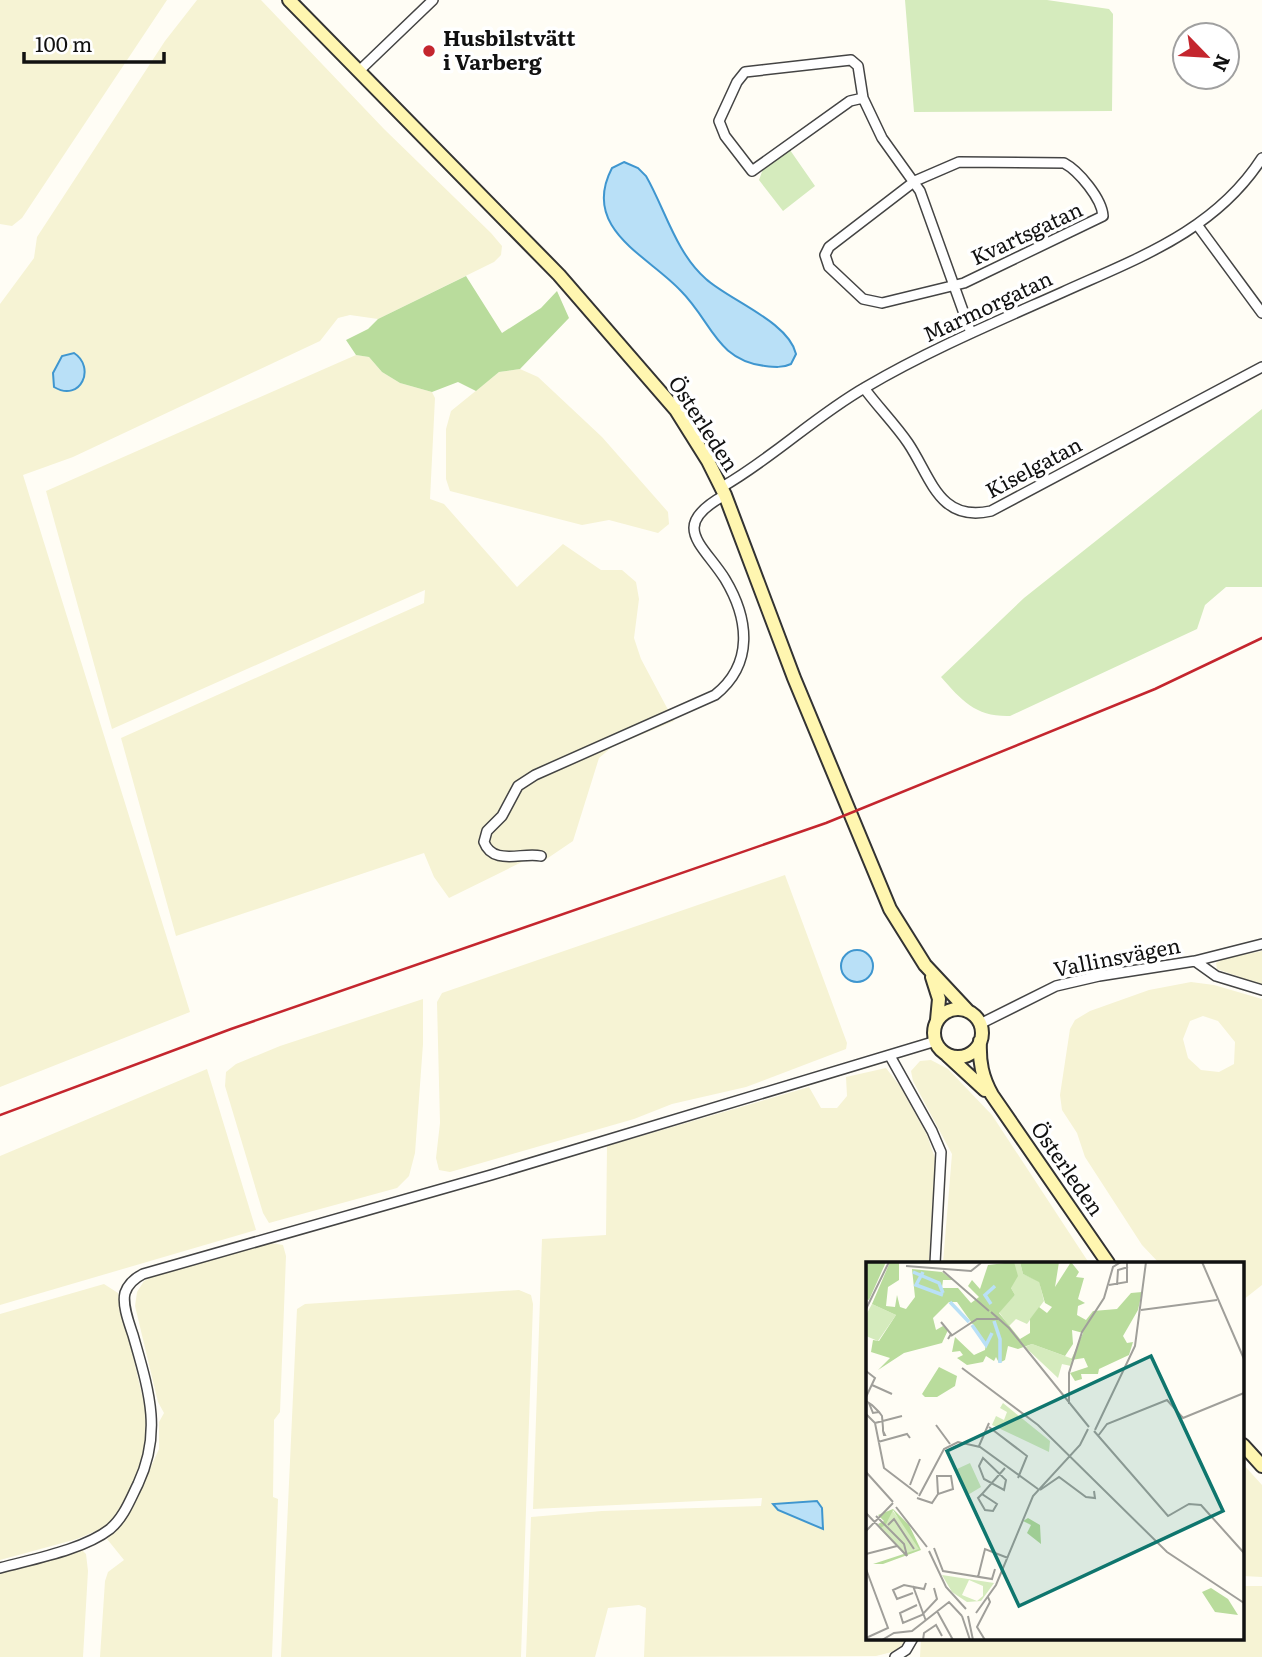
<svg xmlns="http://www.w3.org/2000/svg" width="1262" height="1657" font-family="Literata,serif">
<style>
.farmland{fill:#f6f3d4;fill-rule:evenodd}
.green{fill:#d5ebbd}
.forest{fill:#b9dc9c}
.water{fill:#b9e0f7;stroke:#3f96cf;stroke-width:2}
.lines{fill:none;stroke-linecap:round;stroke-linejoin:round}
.street-casing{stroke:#444;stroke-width:12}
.secondary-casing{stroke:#333;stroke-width:16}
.street{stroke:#fff;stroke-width:9}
.secondary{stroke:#fff6b0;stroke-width:12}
.rail{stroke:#c4262e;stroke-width:2.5}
.poi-dot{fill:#c4262e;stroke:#fff;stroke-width:2.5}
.labels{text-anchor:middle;stroke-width:7;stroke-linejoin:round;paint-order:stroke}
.poi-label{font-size:21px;font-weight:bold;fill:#111;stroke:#fff;text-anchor:start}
.street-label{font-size:21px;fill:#111;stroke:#fff}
.inset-river{fill:none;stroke:#b9e0f7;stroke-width:3.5}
.inset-road{fill:none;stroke:#a09f9a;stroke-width:2}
.view{fill:#0f766e;fill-opacity:0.15;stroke:#0f766e;stroke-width:3.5}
.inset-edge{fill:none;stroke:#111;stroke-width:3.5}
</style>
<rect width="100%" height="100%" fill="#fffdf5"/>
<!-- farmland -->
<path class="farmland" d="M 0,0 L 167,0 L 22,218 L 12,226 L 0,224 Z
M 197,0 L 261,0 L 384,129 L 491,233 L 502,246 L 501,255 L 494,262 L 378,319 L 350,315 L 338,318 L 320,341 L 73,457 L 23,475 L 190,1012 L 0,1087 L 0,304 L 34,258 L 37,237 L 165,41 Z
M 356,355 L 369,357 L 382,372 L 400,383 L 432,392 L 435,398 L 430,499 L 444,504 L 517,587 L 563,544 L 601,570 L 622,570 L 636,582 L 639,599 L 634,638 L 641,659 L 674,721 L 612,747 L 599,758 L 573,841 L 545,860 L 528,859 L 449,898 L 434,877 L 424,853 L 176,936 L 121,738 L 424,603 L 425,590 L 112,729 L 46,491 Z
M 520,369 L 538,377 L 602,437 L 668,512 L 669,524 L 658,533 L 609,520 L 582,525 L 450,491 L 446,479 L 446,429 L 451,411 L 499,372 Z
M 785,875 L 847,1043 L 846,1049 L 746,1087 L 672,1104 L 634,1119 L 450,1172 L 439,1170 L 436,1158 L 440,1123 L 437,1002 L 442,993 Z
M 1262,951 L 1262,985 L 1217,969 L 1216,963 L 1223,959 Z
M 1191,982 L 1214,985 L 1262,999 L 1262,1285 L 1243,1300 L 1243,1263 L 1159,1263 L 1142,1245 L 1085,1157 L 1077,1133 L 1062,1110 L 1060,1095 L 1070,1029 L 1075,1020 L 1090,1011 L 1149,990 ZM 1203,1016 L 1218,1021 L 1235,1042 L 1234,1064 L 1219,1072 L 1201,1070 L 1188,1058 L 1183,1039 L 1190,1021 Z
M 423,999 L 423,1044 L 415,1153 L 409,1176 L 397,1188 L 269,1223 L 263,1213 L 225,1086 L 226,1072 L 236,1064 L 280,1046 Z
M 931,1060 L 948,1069 L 992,1115 L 1089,1263 L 943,1263 L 952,1154 L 913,1081 L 911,1071 L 920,1061 Z
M 886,1068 L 900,1086 L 927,1135 L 935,1158 L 929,1263 L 868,1263 L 868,1638 L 907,1640 L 896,1651 L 876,1656 L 644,1657 L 646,1608 L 639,1605 L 608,1608 L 595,1657 L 526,1657 L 531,1517 L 602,1511 L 761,1506 L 762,1498 L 533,1509 L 542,1239 L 606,1235 L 607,1146 L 809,1087 L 821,1108 L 837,1108 L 847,1096 L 846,1077 Z
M 207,1069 L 256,1230 L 0,1305 L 0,1156 Z
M 271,1243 L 283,1245 L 286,1256 L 280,1412 L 274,1420 L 273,1497 L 278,1499 L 272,1657 L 100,1657 L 105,1581 L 108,1572 L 124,1560 L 107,1539 L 131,1510 L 159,1449 L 159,1422 L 164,1413 L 158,1402 L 135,1306 L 137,1292 L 144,1281 L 156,1275 Z
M 104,1284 L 118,1293 L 148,1420 L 146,1451 L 142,1464 L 118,1513 L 103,1528 L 77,1539 L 0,1560 L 0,1314 Z
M 519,1290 L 531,1295 L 533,1304 L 521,1657 L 281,1657 L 297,1309 L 305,1304 Z
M 1243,1464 L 1262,1485 L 1262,1577 L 1243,1576 Z
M 81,1549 L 86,1554 L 88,1571 L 83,1657 L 0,1657 L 0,1572 Z
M 1243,1586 L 1262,1586 L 1262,1657 L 920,1657 L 921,1638 L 1243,1638 Z"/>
<!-- green -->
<path class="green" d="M 905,0 L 1047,0 L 1109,9 L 1113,14 L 1112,111 L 914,112 Z
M 790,150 L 815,186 L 783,211 L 759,180 L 763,169 Z
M 1262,409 L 1262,587 L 1226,587 L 1205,605 L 1197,629 L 1010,716 C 976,717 962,701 941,677 L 1024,598 Z"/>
<!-- forest -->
<path class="forest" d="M 466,276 L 502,333 L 541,308 L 557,291 L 569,318 L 520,369 L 499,372 L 476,391 L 458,382 L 432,392 L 400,383 L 382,372 L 369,357 L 356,355 L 346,340 L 368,329 L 378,319 Z"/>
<!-- water -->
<path class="water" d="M 624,162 L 638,168 L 646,176 C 665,209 676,253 706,279 C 729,300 789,322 796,354 L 791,364 C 783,368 774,367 765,366 C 716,360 712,322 681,291 C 649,256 580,229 612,168 Z
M 74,353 C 96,367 81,403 54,387 L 53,373 L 62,356 Z
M841 966a16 16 0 1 1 32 0a16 16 0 1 1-32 0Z
M 817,1501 L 822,1508 L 823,1529 L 778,1510 L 773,1504 Z"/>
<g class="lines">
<!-- street casing -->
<g class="street-casing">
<path id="street" d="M 359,71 L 433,0
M 863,98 L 858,66 L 851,60 L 745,72 L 737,82 L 719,121 L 725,136 L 752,171 L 850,101 L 863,98 L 882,138 L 920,191 L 971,333
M 959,162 L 1064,163 C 1079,171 1102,199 1103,216 L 964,283 L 882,303 L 863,299 L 829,267 L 825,255 L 829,247 L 915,181 Z
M 1198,226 L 1262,313
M 864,388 C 878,407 895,424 908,443 C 931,477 939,523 991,511 L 1262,367
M 722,487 C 773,458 815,416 866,387 C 929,350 996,322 1063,292 C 1138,258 1215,231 1262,158
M 541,856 C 522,852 493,866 484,842 L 487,831 L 502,816 L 518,786 L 535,775 L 715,695 C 754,664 749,619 725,579 C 703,544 668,526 725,495
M 1195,961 L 1216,976 L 1262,990
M 980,1024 L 1056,986 L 1099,976 L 1195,961 L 1262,944
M 890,1056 L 932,1131 L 941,1152 L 935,1263
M 0,1568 C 33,1559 83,1550 110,1529 C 124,1517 130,1500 138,1484 C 163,1431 148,1388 133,1335 C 129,1323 122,1305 125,1293 C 128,1284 135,1278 143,1274 L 491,1175 L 936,1041
M 895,1657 L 906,1650 L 913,1638"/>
</g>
<!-- secondary casing -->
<g class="secondary-casing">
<path id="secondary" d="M 289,0 L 559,275 L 676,410 L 708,461 L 725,495 L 794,678 L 890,909 L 925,965 L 968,1011
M 932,977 L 939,999 L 937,1020
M934 1033a24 24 0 1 1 48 0a24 24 0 1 1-48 0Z
M 980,1041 C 979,1062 982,1077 992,1095 L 1108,1263
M 947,1055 L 985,1090
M 1243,1445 L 1262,1466"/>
</g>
<!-- street -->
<use href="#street" class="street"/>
<!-- secondary -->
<use href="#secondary" class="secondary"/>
<!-- rail -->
<path class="rail" d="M 0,1115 L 231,1029 L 826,823 L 1155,689 L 1262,638"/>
</g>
<!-- markers -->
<circle class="poi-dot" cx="429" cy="51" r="7"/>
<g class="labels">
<!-- poi labels -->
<g class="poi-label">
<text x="443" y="46">Husbilstvätt<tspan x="443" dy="24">i Varberg</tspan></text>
</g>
<!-- street labels -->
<g class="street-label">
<text transform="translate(1027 234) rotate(-25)" y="7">Kvartsgatan</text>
<text transform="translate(988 307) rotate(-25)" y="7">Marmorgatan</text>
<text transform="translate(703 424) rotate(57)" y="7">Österleden</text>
<text transform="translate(1034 468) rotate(-28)" y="7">Kiselgatan</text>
<text transform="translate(1117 958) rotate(-11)" y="7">Vallinsvägen</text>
<text transform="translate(1067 1169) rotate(55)" y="7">Österleden</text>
</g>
</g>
<!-- overview -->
<g transform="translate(866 1262)">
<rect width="378" height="378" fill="#fffdf5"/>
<path d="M 148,0 L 154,0 L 157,12 L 173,19 L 178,39 L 161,62 L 150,57 L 143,64 L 133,50 L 149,33 L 145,26 ZM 6,42 L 30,53 L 12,79 L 0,74 L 0,53 ZM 166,82 L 207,97 L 205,104 L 196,102 L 192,116 L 159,85 ZM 137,141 L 184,179 L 183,190 L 126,163 L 130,154 L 138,158 L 141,150 L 134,146 ZM 104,201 L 115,225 L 100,234 L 91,207 ZM 26,248 L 44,270 L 54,287 L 39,293 L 14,267 ZM 76,313 L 128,321 L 115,339 L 101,340 L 86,330 ZM 103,318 L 117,324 L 117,334 L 111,339 L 96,333 Z" fill="#d5ebbd" fill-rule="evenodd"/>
<path d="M 0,0 L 20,0 L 3,38 L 0,37 ZM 24,0 L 33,0 L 33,18 L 22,25 L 20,44 L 29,45 L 31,33 L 34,45 L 40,47 L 49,35 L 46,7 L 76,10 L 87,18 L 77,18 L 76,26 L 92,26 L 105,41 L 113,35 L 102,24 L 106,18 L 114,27 L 122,3 L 148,0 L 152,14 L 145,26 L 149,33 L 133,51 L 154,77 L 164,71 L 164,57 L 173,45 L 181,51 L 186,45 L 179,41 L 173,20 L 157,12 L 154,0 L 193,0 L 189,25 L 205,0 L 213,10 L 210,15 L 218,16 L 212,37 L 219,41 L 212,44 L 211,53 L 220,58 L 227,49 L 251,47 L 265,31 L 276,30 L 272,48 L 257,74 L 261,81 L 267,80 L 263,93 L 233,107 L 232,112 L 215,112 L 216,117 L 209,119 L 204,111 L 222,105 L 218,96 L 205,98 L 217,71 L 206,68 L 207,82 L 199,94 L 166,82 L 152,87 L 142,84 L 139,98 L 133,101 L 130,95 L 128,99 L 120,94 L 117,100 L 101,103 L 91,96 L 97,93 L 94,89 L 86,90 L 89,75 L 108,93 L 119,88 L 120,81 L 91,40 L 83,40 L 67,56 L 70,68 L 77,64 L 82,68 L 76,81 L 38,91 L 12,108 L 24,96 L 5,90 L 7,78 L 13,79 L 30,53 L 6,42 ZM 73,105 L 91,114 L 89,124 L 71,135 L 59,135 L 56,132 ZM 27,247 L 43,263 L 55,288 L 17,302 L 7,302 L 53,287 L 27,248 L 20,262 L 15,266 L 12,262 L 18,259 L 12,253 ZM 162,256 L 174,263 L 175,282 L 161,271 L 165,263 L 157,259 ZM 345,326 L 362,337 L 372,353 L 349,350 L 336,330 Z" fill="#b9dc9c"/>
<path class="inset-river" d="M 47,10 L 73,21 L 77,31M 57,10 L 50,23 L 77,33M 84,40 L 103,60M 125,42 L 119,33 L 129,24M 128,59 L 134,77 L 134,101M 106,63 L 120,83 L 126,71"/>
<path class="inset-road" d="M 336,0 L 378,97M 40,4 L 105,9 L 115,1M 77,9 L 123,49M 243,23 L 261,20 L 261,0M 251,23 L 252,8 L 262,5M 0,47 L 23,0M 275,48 L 351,38M 125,50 L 143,66 L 223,165M 75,60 L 85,72 L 82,77M 85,74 L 111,57 L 132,57M 96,106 L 172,163 L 301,290 L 378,341M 0,109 L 9,116 L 0,135M 6,123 L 26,132M 203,142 L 203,111 L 216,70 L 238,36 L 247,5 L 255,0M 13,150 L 7,151 L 3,141 L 6,143 L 13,150 L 16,154 L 17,166 L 17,169 L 18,173 L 19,173 L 17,169M 0,152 L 9,161 L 18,206 L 52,232M 9,161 L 36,154M 70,163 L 84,182M 123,165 L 161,194 L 152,216M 229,168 L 269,84 L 280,0M 228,169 L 302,254 L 323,242 L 335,243 L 378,291M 232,174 L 241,162 L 301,138 L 317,156 L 378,131M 12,180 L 41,172 L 44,176M 113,184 L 123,161M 117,196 L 140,218 L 138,228 L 118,217 L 113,204 ZM 0,210 L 27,240M 44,223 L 54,197M 174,228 L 193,215 L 220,235 L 229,236 L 228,229M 116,232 L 112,236 L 119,248 L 127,249 L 131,242 L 116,232 L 139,206M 53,234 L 78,187 L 92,180 L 114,185 L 172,227M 51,236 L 66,241 L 72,232 L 87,227 L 85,214 L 71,214 L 72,232M 30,245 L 61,285M 0,251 L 41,294M 10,254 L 38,282 L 41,294M 22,263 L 28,257 L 48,287M 0,269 L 27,241M 68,286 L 77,309 L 126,317 L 129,307M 63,289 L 80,325 L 100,347M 0,292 L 31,284M 0,307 L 22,366 L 0,376M 112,315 L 119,287 L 142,296M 47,324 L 60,359M 47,331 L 31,337 L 27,328 L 38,323 L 58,327 L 60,321M 51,343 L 34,351 L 37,361 L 56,353 L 71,337 L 68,326M 71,349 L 87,378M 110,351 L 130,323 L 167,234 L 214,183 L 222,167M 96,354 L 104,378M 102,354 L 107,378M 16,378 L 28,371 L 46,369 L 83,340 L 96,354M 57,378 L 58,371 L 70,363 L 76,374M 119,378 L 111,365 L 124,340 L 122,335"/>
<path class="view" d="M 285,94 L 357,249 L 153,344 L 81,189 Z"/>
<rect width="378" height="378" class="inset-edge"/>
</g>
<!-- north arrow -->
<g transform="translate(1206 56) rotate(115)"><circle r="33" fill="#ffffff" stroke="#a0a0a0" stroke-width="2"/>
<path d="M0-5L12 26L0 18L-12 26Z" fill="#c4262e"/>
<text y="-10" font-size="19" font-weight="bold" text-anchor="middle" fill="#111111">N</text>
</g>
<!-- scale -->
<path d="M24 52v10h140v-10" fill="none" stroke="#111111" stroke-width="3.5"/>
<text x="35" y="52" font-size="21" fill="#111111" stroke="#ffffff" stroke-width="5" paint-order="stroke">100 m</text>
</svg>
